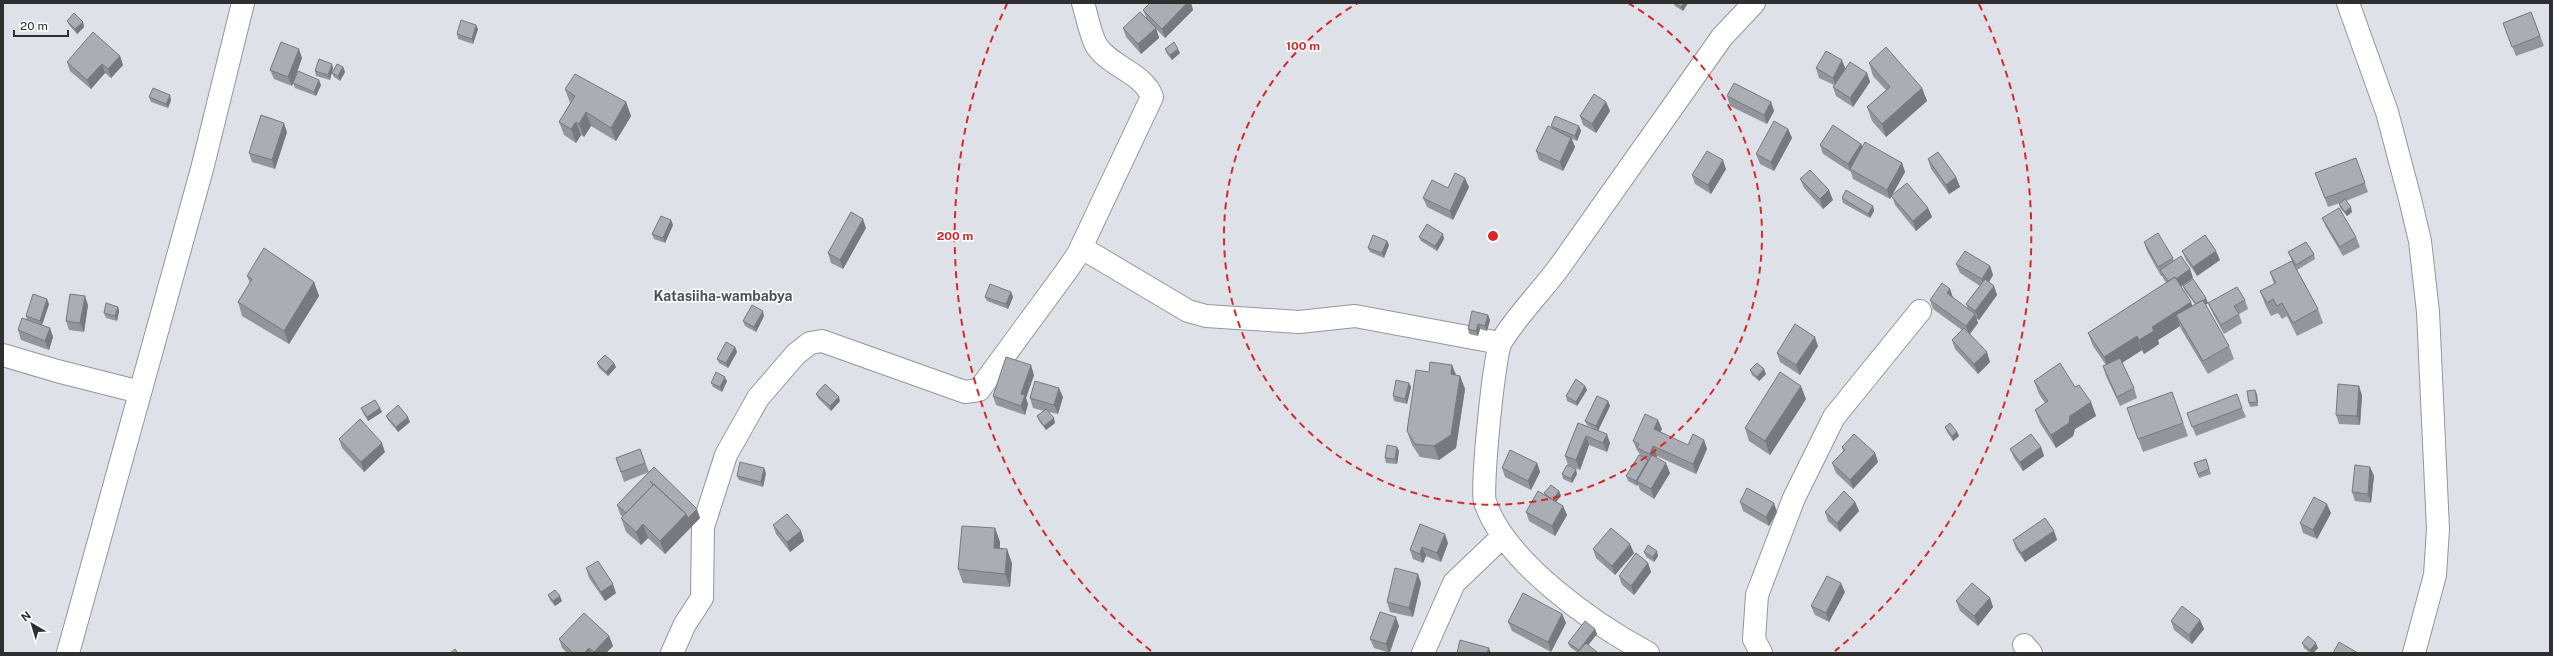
<svg xmlns="http://www.w3.org/2000/svg" width="2553" height="656" font-family="'Public Sans',sans-serif">
<style>
.lines{fill:none;stroke-linecap:round;stroke-linejoin:round}
.minor-casing{stroke:#94969d;stroke-width:24}
.minor{stroke:#fff;stroke-width:22}
.wall{fill:#93959b}
.shaded-wall{fill:#78797e}
.building{fill:#abadb4;stroke:#78797e}
.ring{fill:none;stroke:#d62828;stroke-width:2;stroke-dasharray:7 5}
.labels{text-anchor:middle;stroke-width:3;stroke-linejoin:round;paint-order:stroke}
.quarter-label{font-size:14px;font-weight:bold;fill:#505158;stroke:#fff}
.centre{fill:#d62828;stroke:#fff;stroke-width:2}
.ring-label{font-size:12px;text-anchor:middle;font-weight:bold;fill:#d62828;stroke:#fff;stroke-width:3;stroke-linejoin:round;paint-order:stroke}
</style>
<rect width="100%" height="100%" fill="#dfe1e9"/>
<g class="lines">
<!-- minor casing -->
<g class="minor-casing">
<path id="minor" d="M 2348,3 L 2387,112 L 2410,199 L 2420,241 L 2428,312 L 2438,529 L 2435,575 L 2414,653
M 1078,254 L 1087,251 L 1188,311 L 1206,316 L 1299,322 L 1355,316 L 1500,343
M 3,355 L 57,371 L 140,392
M 2024,645 L 2031,653
M 68,653 L 202,169 L 243,3
M 672,653 L 685,624 L 702,598 L 703,527 L 726,455 L 758,398 L 796,354 L 810,343 L 822,341 L 965,392 L 979,390 L 1065,273 L 1078,254 L 1152,97 C 1144,73 1110,67 1096,45 C 1090,33 1087,16 1083,3
M 1423,653 L 1454,583 L 1502,537
M 1648,653 C 1594,624 1505,562 1485,502 C 1481,488 1494,354 1501,342 C 1517,315 1542,291 1560,266 C 1614,190 1668,114 1722,37 L 1754,3
M 1761,653 L 1754,639 L 1757,595 L 1794,498 L 1834,417 L 1920,311"/>
</g>
<!-- minor -->
<use href="#minor" class="minor"/>
</g>
<!-- wall -->
<path class="wall" d="M 1150,3 L 1191,3 L 1193,10 L 1165,38 L 1156,29 L 1159,38 L 1141,54 L 1126,37 L 1123,28 L 1146,17 L 1143,10 Z
M 1673,3 L 1688,3 L 1683,11 L 1675,6 Z
M 2531,12 L 2544,46 L 2516,56 L 2503,23 Z
M 67,21 L 83,22 L 84,27 L 77,34 L 69,25 Z
M 478,29 L 473,44 L 458,39 L 457,34 Z
M 1165,49 L 1180,53 L 1172,60 L 1167,54 Z
M 120,56 L 123,65 L 111,78 L 105,73 L 91,89 L 70,71 L 67,62 Z
M 302,58 L 292,86 L 274,79 L 270,70 Z
M 1869,63 L 1922,88 L 1927,101 L 1886,137 L 1872,121 L 1867,107 L 1886,90 L 1873,76 Z
M 343,67 L 345,72 L 340,81 L 334,77 L 332,73 Z
M 333,68 L 330,80 L 316,76 L 315,71 Z
M 1816,68 L 1845,69 L 1867,73 L 1870,82 L 1853,107 L 1836,96 L 1833,87 L 1834,85 L 1819,78 Z
M 293,83 L 321,85 L 316,96 L 295,88 Z
M 565,89 L 626,102 L 631,116 L 616,141 L 591,126 L 584,137 L 581,135 L 576,143 L 564,135 L 559,122 L 570,103 Z
M 1727,96 L 1771,102 L 1774,111 L 1767,124 L 1730,106 Z
M 149,97 L 171,100 L 168,108 L 151,102 Z
M 1606,102 L 1610,111 L 1596,133 L 1583,125 L 1580,116 Z
M 1551,126 L 1579,126 L 1581,131 L 1577,141 L 1572,139 L 1575,147 L 1563,171 L 1539,160 L 1536,151 L 1552,128 Z
M 1788,129 L 1792,138 L 1774,171 L 1760,164 L 1756,154 Z
M 287,132 L 275,169 L 252,162 L 249,153 Z
M 1861,144 L 1862,146 L 1902,163 L 1905,172 L 1892,195 L 1928,208 L 1932,217 L 1916,231 L 1895,205 L 1892,196 L 1890,199 L 1853,179 L 1851,172 L 1823,154 L 1820,145 Z
M 2356,158 L 2368,192 L 2346,201 L 2352,212 L 2347,216 L 2340,208 L 2339,204 L 2340,203 L 2328,207 L 2315,173 Z
M 1928,159 L 1956,177 L 1960,187 L 1949,194 L 1931,169 Z
M 1726,169 L 1711,194 L 1695,184 L 1692,175 Z
M 1800,179 L 1833,200 L 1823,209 L 1804,188 Z
M 1469,187 L 1453,220 L 1427,207 L 1423,198 L 1448,188 Z
M 1842,198 L 1873,206 L 1874,211 L 1870,218 L 1843,203 Z
M 2322,218 L 2356,237 L 2360,247 L 2343,256 L 2326,227 Z
M 671,220 L 673,225 L 665,243 L 654,239 L 652,234 Z
M 866,228 L 843,269 L 831,263 L 828,253 Z
M 1419,237 L 1444,239 L 1437,251 L 1421,241 Z
M 1387,241 L 1389,245 L 1384,258 L 1370,252 L 1368,248 Z
M 2144,242 L 2173,258 L 2174,261 L 2190,269 L 2193,278 L 2181,287 L 2191,302 L 2192,306 L 2195,304 L 2185,291 L 2183,286 L 2208,303 L 2205,305 L 2229,346 L 2234,359 L 2208,374 L 2181,329 L 2180,326 L 2158,340 L 2159,344 L 2144,354 L 2142,350 L 2122,363 L 2134,388 L 2137,398 L 2120,406 L 2106,376 L 2103,366 L 2106,365 L 2093,346 L 2088,333 L 2166,283 L 2162,276 L 2161,276 L 2147,251 Z
M 2182,251 L 2220,260 L 2197,276 L 2186,260 Z
M 2288,252 L 2314,254 L 2315,259 L 2297,270 L 2294,264 L 2318,309 L 2323,323 L 2297,336 L 2287,316 L 2282,319 L 2278,313 L 2271,316 L 2265,304 L 2260,291 L 2274,284 L 2270,272 L 2292,261 Z
M 1956,264 L 1990,266 L 1993,275 L 1989,282 L 1994,286 L 1997,295 L 1979,320 L 1976,319 L 1978,323 L 1970,334 L 1990,362 L 1978,374 L 1955,349 L 1952,340 L 1962,330 L 1933,309 L 1930,300 L 1950,289 L 1953,298 L 1968,309 L 1966,304 L 1980,286 L 1960,273 Z
M 247,276 L 314,282 L 319,296 L 289,344 L 242,316 L 238,302 L 250,283 Z
M 1011,292 L 1013,297 L 1008,309 L 987,301 L 985,297 Z
M 2245,300 L 2248,309 L 2239,314 L 2242,323 L 2224,334 L 2212,312 L 2208,303 Z
M 49,304 L 42,325 L 50,328 L 53,337 L 49,350 L 21,340 L 18,330 L 27,320 L 26,316 Z
M 88,305 L 84,332 L 69,330 L 66,321 Z
M 118,307 L 119,311 L 117,321 L 106,318 L 104,313 Z
M 1488,315 L 1490,320 L 1487,331 L 1480,329 L 1478,336 L 1469,334 L 1468,329 Z
M 764,316 L 756,332 L 745,326 L 743,321 Z
M 1818,346 L 1800,375 L 1780,362 L 1777,353 Z
M 735,347 L 737,352 L 728,368 L 719,363 L 717,359 Z
M 597,363 L 616,367 L 608,376 L 599,368 Z
M 1452,365 L 1456,375 L 1460,376 L 1465,389 L 1456,448 L 1439,460 L 1420,457 L 1412,445 L 1407,431 L 1429,372 Z
M 1750,370 L 1766,374 L 1759,381 L 1752,375 Z
M 1034,375 L 1026,398 L 1028,404 L 1025,415 L 996,405 L 993,396 Z
M 727,381 L 722,392 L 713,387 L 711,383 Z
M 2034,381 L 2075,387 L 2091,402 L 2096,416 L 2075,429 L 2073,436 L 2056,448 L 2040,423 L 2035,410 L 2045,403 L 2039,394 Z
M 1409,383 L 1411,387 L 1407,404 L 1394,401 L 1393,396 Z
M 1585,386 L 1587,390 L 1577,406 L 1567,401 L 1566,396 Z
M 2172,392 L 2188,436 L 2143,452 L 2127,408 Z
M 816,394 L 840,401 L 831,411 L 818,398 Z
M 2257,394 L 2258,406 L 2250,407 L 2249,403 Z
M 2362,395 L 2360,425 L 2339,424 L 2336,415 Z
M 1063,397 L 1058,414 L 1049,412 L 1055,423 L 1046,430 L 1039,421 L 1037,416 L 1044,411 L 1033,408 L 1030,398 Z
M 1806,399 L 1770,455 L 1749,441 L 1745,428 Z
M 1608,401 L 1610,406 L 1598,430 L 1610,443 L 1607,452 L 1589,445 L 1580,470 L 1568,465 L 1565,456 L 1578,423 L 1595,429 L 1587,425 L 1585,421 Z
M 361,408 L 380,408 L 382,412 L 368,421 L 363,413 Z
M 2242,408 L 2246,417 L 2196,436 L 2187,413 Z
M 386,416 L 410,422 L 398,432 L 388,420 Z
M 1945,427 L 1957,432 L 1959,436 L 1953,441 L 1947,432 Z
M 1662,429 L 1660,432 L 1688,445 L 1704,440 L 1707,449 L 1696,474 L 1657,456 L 1656,457 L 1670,473 L 1654,499 L 1640,490 L 1638,484 L 1637,486 L 1628,481 L 1626,476 L 1640,455 L 1638,451 L 1637,450 L 1633,441 Z
M 339,439 L 385,452 L 364,472 L 342,448 Z
M 1842,447 L 1875,453 L 1878,462 L 1853,489 L 1836,473 L 1832,463 L 1843,451 Z
M 2041,447 L 2044,456 L 2023,471 L 2014,458 L 2010,449 Z
M 640,449 L 649,472 L 700,518 L 665,554 L 648,538 L 641,545 L 626,532 L 621,518 L 623,517 L 620,514 L 617,505 L 649,472 L 624,482 L 616,458 Z
M 1399,451 L 1397,464 L 1386,463 L 1385,458 Z
M 2206,459 L 2211,474 L 2199,478 L 2194,463 Z
M 1537,463 L 1540,472 L 1531,490 L 1505,477 L 1502,468 Z
M 2370,467 L 2374,476 L 2371,503 L 2355,501 L 2352,492 Z
M 766,473 L 763,487 L 739,480 L 737,476 Z
M 1562,474 L 1577,474 L 1572,483 L 1563,479 Z
M 1559,491 L 1561,496 L 1556,502 L 1563,506 L 1567,515 L 1555,536 L 1529,521 L 1526,512 L 1545,495 L 1544,493 Z
M 1740,502 L 1777,512 L 1769,526 L 1743,511 Z
M 1855,502 L 1859,511 L 1840,532 L 1828,521 L 1825,512 Z
M 2331,513 L 2317,539 L 2303,533 L 2300,523 Z
M 1420,524 L 1448,543 L 1441,562 L 1426,556 L 1423,563 L 1413,559 L 1410,550 Z
M 773,525 L 801,531 L 804,541 L 790,552 L 776,534 Z
M 995,528 L 1000,542 L 1000,549 L 1012,563 L 1010,587 L 963,583 L 958,569 Z
M 2054,531 L 2057,540 L 2025,562 L 2016,549 L 2013,540 Z
M 1593,549 L 1634,553 L 1615,575 L 1596,558 Z
M 1644,552 L 1658,556 L 1654,562 L 1646,557 Z
M 1648,563 L 1651,572 L 1634,595 L 1622,585 L 1619,576 Z
M 586,568 L 616,593 L 605,601 L 589,578 Z
M 1421,583 L 1413,617 L 1390,612 L 1387,602 Z
M 1845,592 L 1829,622 L 1815,615 L 1811,606 Z
M 548,595 L 562,601 L 555,606 L 550,600 Z
M 1990,598 L 1993,607 L 1978,626 L 1960,611 L 1956,601 Z
M 1562,614 L 1566,623 L 1551,652 L 1512,631 L 1508,622 Z
M 2200,620 L 2204,629 L 2192,644 L 2174,630 L 2171,621 Z
M 1399,626 L 1390,653 L 1374,648 L 1370,639 Z
M 1595,629 L 1597,634 L 1588,645 L 1578,653 L 1570,647 L 1568,643 Z
M 609,636 L 613,646 L 606,653 L 567,653 L 562,648 L 559,639 Z
M 2302,643 L 2318,648 L 2313,653 L 2310,653 L 2304,648 Z"/>
<!-- shaded-wall -->
<path class="shaded-wall" d="M 1187,3 L 1191,3 L 1193,10 L 1165,38 L 1162,29 Z
M 1684,3 L 1688,3 L 1683,11 L 1681,7 Z
M 83,22 L 84,27 L 77,34 L 75,29 Z
M 476,25 L 478,29 L 473,44 L 472,39 Z
M 1156,28 L 1159,38 L 1141,54 L 1138,44 Z
M 299,49 L 302,58 L 292,86 L 288,77 Z
M 1178,49 L 1180,53 L 1172,60 L 1170,55 Z
M 120,56 L 123,65 L 111,78 L 108,69 Z
M 1842,60 L 1846,70 L 1836,87 L 1833,78 Z
M 102,64 L 105,73 L 91,89 L 87,80 Z
M 332,64 L 333,68 L 330,80 L 328,75 Z
M 343,67 L 345,72 L 340,81 L 338,76 Z
M 1867,73 L 1870,82 L 1853,107 L 1850,98 Z
M 319,80 L 321,85 L 316,96 L 314,92 Z
M 1922,88 L 1927,101 L 1886,137 L 1882,124 Z
M 170,95 L 171,100 L 168,108 L 166,104 Z
M 626,102 L 631,116 L 616,141 L 611,128 Z
M 1606,102 L 1610,111 L 1596,133 L 1592,124 Z
M 1771,102 L 1774,111 L 1767,124 L 1764,115 Z
M 586,112 L 591,126 L 584,137 L 579,124 Z
M 576,122 L 581,135 L 576,143 L 571,129 Z
M 284,123 L 287,132 L 275,169 L 272,160 Z
M 1579,126 L 1581,131 L 1577,141 L 1575,136 Z
M 1788,129 L 1792,138 L 1774,171 L 1771,162 Z
M 1571,138 L 1575,147 L 1563,171 L 1560,162 Z
M 1861,144 L 1865,153 L 1850,170 L 1848,164 Z
M 1723,160 L 1726,169 L 1711,194 L 1708,185 Z
M 1902,163 L 1905,172 L 1890,199 L 1887,190 Z
M 1956,177 L 1960,187 L 1949,194 L 1946,185 Z
M 1465,178 L 1469,187 L 1453,220 L 1450,211 Z
M 1829,190 L 1833,200 L 1823,209 L 1820,199 Z
M 1873,206 L 1874,211 L 1870,218 L 1868,214 Z
M 2351,207 L 2352,212 L 2347,216 L 2345,212 Z
M 1928,208 L 1932,217 L 1916,231 L 1913,221 Z
M 863,219 L 866,228 L 843,269 L 840,260 Z
M 671,220 L 673,225 L 665,243 L 663,238 Z
M 1443,234 L 1444,239 L 1437,251 L 1435,246 Z
M 1387,241 L 1389,245 L 1384,258 L 1382,253 Z
M 2216,251 L 2220,260 L 2197,276 L 2193,267 Z
M 1990,266 L 1993,275 L 1985,289 L 1982,279 Z
M 2190,269 L 2193,278 L 2172,292 L 2169,283 Z
M 314,282 L 319,296 L 289,344 L 284,331 Z
M 1994,286 L 1997,295 L 1979,320 L 1975,311 Z
M 1950,289 L 1953,298 L 1947,293 Z
M 1011,292 L 1013,297 L 1008,309 L 1006,304 Z
M 85,296 L 88,305 L 84,332 L 80,323 Z
M 2206,298 L 2208,303 L 2199,310 L 2197,305 Z
M 47,299 L 49,304 L 42,325 L 40,321 Z
M 2191,302 L 2196,316 L 2176,315 L 2180,326 L 2158,340 L 2159,344 L 2144,354 L 2139,340 L 2152,327 Z
M 118,307 L 119,311 L 117,321 L 115,316 Z
M 763,311 L 764,316 L 756,332 L 754,327 Z
M 1975,314 L 1978,323 L 1969,335 L 1966,326 Z
M 1488,315 L 1490,320 L 1487,331 L 1485,326 Z
M 1478,324 L 1480,329 L 1478,336 L 1476,331 Z
M 50,328 L 53,337 L 49,350 L 45,341 Z
M 2137,336 L 2142,350 L 2109,371 L 2104,357 Z
M 1815,337 L 1818,346 L 1800,375 L 1796,365 Z
M 735,347 L 737,352 L 728,368 L 726,363 Z
M 1987,352 L 1990,362 L 1978,374 L 1974,364 Z
M 614,363 L 616,367 L 608,376 L 606,372 Z
M 1031,365 L 1034,375 L 1026,398 L 1028,404 L 1025,415 L 1021,406 L 1021,394 Z
M 1452,365 L 1457,378 L 1451,374 Z
M 1764,369 L 1766,374 L 1759,381 L 1757,377 Z
M 1460,376 L 1465,389 L 1456,448 L 1439,460 L 1434,446 Z
M 725,377 L 727,381 L 722,392 L 720,387 Z
M 1409,383 L 1411,387 L 1407,404 L 1405,399 Z
M 1585,386 L 1587,390 L 1577,406 L 1576,402 Z
M 1801,386 L 1806,399 L 1770,455 L 1765,441 Z
M 2359,386 L 2362,395 L 2360,425 L 2357,416 Z
M 1059,388 L 1063,397 L 1058,414 L 1054,405 Z
M 2255,390 L 2257,394 L 2258,406 L 2257,402 Z
M 839,397 L 840,401 L 831,411 L 830,406 Z
M 1608,401 L 1610,406 L 1598,431 L 1596,426 Z
M 2091,402 L 2096,416 L 2075,429 L 2073,436 L 2056,448 L 2051,435 L 2070,416 Z
M 380,408 L 382,412 L 368,421 L 367,417 Z
M 408,417 L 410,422 L 398,432 L 396,427 Z
M 1054,418 L 1055,423 L 1046,430 L 1044,426 Z
M 1658,420 L 1662,429 L 1658,438 L 1654,429 Z
M 1957,432 L 1959,436 L 1953,441 L 1952,436 Z
M 1607,434 L 1610,443 L 1607,452 L 1603,443 Z
M 1586,436 L 1589,445 L 1580,470 L 1576,460 Z
M 1704,440 L 1707,449 L 1696,474 L 1693,464 Z
M 382,443 L 385,452 L 364,472 L 361,462 Z
M 1653,446 L 1657,456 L 1654,463 L 1650,454 Z
M 1397,447 L 1399,451 L 1397,464 L 1395,459 Z
M 2041,447 L 2044,456 L 2023,471 L 2020,462 Z
M 1875,453 L 1878,462 L 1853,489 L 1850,480 Z
M 1648,460 L 1650,465 L 1637,481 L 1638,484 L 1637,486 L 1636,481 Z
M 1537,463 L 1540,472 L 1531,490 L 1528,481 Z
M 1666,463 L 1670,473 L 1654,499 L 1651,489 Z
M 2370,467 L 2374,476 L 2371,503 L 2368,494 Z
M 764,468 L 766,473 L 763,487 L 761,482 Z
M 1576,469 L 1577,474 L 1572,483 L 1571,479 Z
M 1559,491 L 1561,496 L 1554,504 L 1553,500 Z
M 1855,502 L 1859,511 L 1840,532 L 1837,523 Z
M 1774,503 L 1777,512 L 1769,526 L 1766,517 Z
M 2327,504 L 2331,513 L 2317,539 L 2313,530 Z
M 1563,506 L 1567,515 L 1555,536 L 1552,526 Z
M 697,509 L 700,518 L 665,554 L 660,541 L 686,514 Z
M 643,524 L 648,538 L 641,545 L 636,532 Z
M 995,528 L 1000,542 L 999,561 L 994,548 Z
M 801,531 L 804,541 L 790,552 L 787,542 Z
M 2054,531 L 2057,540 L 2025,562 L 2021,553 Z
M 1445,534 L 1448,543 L 1441,562 L 1437,553 Z
M 1630,544 L 1634,553 L 1615,575 L 1612,566 Z
M 1422,547 L 1426,556 L 1423,563 L 1420,554 Z
M 1007,549 L 1012,563 L 1010,587 L 1005,574 Z
M 1657,551 L 1658,556 L 1654,562 L 1653,557 Z
M 1648,563 L 1651,572 L 1634,595 L 1631,586 Z
M 1418,574 L 1421,583 L 1413,617 L 1409,608 Z
M 1841,583 L 1845,592 L 1829,622 L 1826,613 Z
M 613,584 L 616,593 L 605,601 L 601,592 Z
M 560,596 L 562,601 L 555,606 L 553,601 Z
M 1990,598 L 1993,607 L 1978,626 L 1974,616 Z
M 1562,614 L 1566,623 L 1551,652 L 1548,642 Z
M 1396,617 L 1399,626 L 1389,653 L 1386,644 Z
M 2200,620 L 2204,629 L 2192,644 L 2189,635 Z
M 1595,629 L 1597,634 L 1582,653 L 1579,650 Z
M 609,636 L 613,646 L 606,653 L 594,653 L 594,652 Z
M 2316,643 L 2318,648 L 2313,653 L 2311,653 L 2310,650 Z
M 589,648 L 591,653 L 584,653 Z
M 1489,648 L 1491,653 L 1487,653 Z"/>
<!-- building -->
<path class="building" d="M 1150,3 L 1187,3 L 1162,29 L 1143,10 Z
M 1675,3 L 1684,3 L 1681,7 Z
M 1140,12 L 1156,28 L 1138,44 L 1123,28 Z
M 2531,12 L 2540,36 L 2512,47 L 2503,23 Z
M 74,13 L 83,22 L 75,29 L 67,21 Z
M 461,20 L 476,25 L 472,39 L 457,34 Z
M 93,32 L 120,56 L 108,69 L 102,64 L 87,80 L 67,62 Z
M 281,42 L 299,49 L 288,77 L 270,70 Z
M 1174,42 L 1178,49 L 1170,55 L 1165,49 Z
M 1886,47 L 1922,88 L 1882,124 L 1867,107 L 1890,87 L 1869,63 Z
M 1826,51 L 1842,60 L 1833,78 L 1816,68 Z
M 319,59 L 332,64 L 328,75 L 315,71 Z
M 1850,62 L 1867,73 L 1850,98 L 1833,87 Z
M 337,64 L 343,67 L 338,76 L 332,73 Z
M 298,71 L 319,80 L 314,92 L 293,83 Z
M 575,74 L 626,102 L 611,128 L 586,112 L 579,124 L 576,122 L 571,129 L 559,122 L 575,96 L 565,89 Z
M 1734,83 L 1771,102 L 1764,115 L 1727,96 Z
M 153,88 L 170,95 L 166,104 L 149,97 Z
M 1594,94 L 1606,102 L 1592,124 L 1580,116 Z
M 261,115 L 284,123 L 272,160 L 249,153 Z
M 1555,116 L 1579,126 L 1575,136 L 1551,126 Z
M 1774,121 L 1788,129 L 1771,162 L 1756,154 Z
M 1833,125 L 1861,144 L 1848,164 L 1820,145 Z
M 1548,126 L 1571,138 L 1560,162 L 1536,151 Z
M 1865,142 L 1902,163 L 1887,190 L 1850,169 Z
M 1707,151 L 1723,160 L 1708,185 L 1692,175 Z
M 1938,152 L 1956,177 L 1946,185 L 1928,159 Z
M 2356,158 L 2365,183 L 2325,198 L 2315,173 Z
M 1810,170 L 1829,190 L 1820,199 L 1800,179 Z
M 1455,173 L 1465,178 L 1450,211 L 1423,198 L 1432,180 L 1448,188 Z
M 1907,183 L 1928,208 L 1913,221 L 1891,196 Z
M 1846,190 L 1873,206 L 1868,214 L 1842,198 Z
M 2345,199 L 2351,207 L 2345,212 L 2339,204 Z
M 2339,208 L 2356,237 L 2340,247 L 2322,218 Z
M 851,212 L 863,219 L 840,260 L 828,253 Z
M 661,216 L 671,220 L 663,238 L 652,234 Z
M 1427,224 L 1443,234 L 1435,246 L 1419,237 Z
M 2158,233 L 2173,258 L 2158,267 L 2144,242 Z
M 1373,235 L 1387,241 L 1382,253 L 1368,248 Z
M 2205,235 L 2216,251 L 2193,267 L 2182,251 Z
M 2306,242 L 2314,254 L 2296,265 L 2288,252 Z
M 264,248 L 314,282 L 284,331 L 238,302 L 252,279 L 247,276 Z
M 1965,251 L 1990,266 L 1982,279 L 1956,264 Z
M 2181,256 L 2190,269 L 2176,279 L 2175,277 L 2168,281 L 2160,270 Z
M 2292,261 L 2318,309 L 2293,323 L 2282,303 L 2277,306 L 2273,299 L 2267,303 L 2260,291 L 2276,283 L 2270,272 Z
M 2175,277 L 2191,302 L 2152,327 L 2154,331 L 2139,340 L 2137,336 L 2104,357 L 2088,333 Z
M 1985,279 L 1994,286 L 1975,311 L 1966,304 Z
M 2193,279 L 2206,298 L 2203,301 L 2203,300 L 2196,304 L 2183,286 Z
M 1942,283 L 1950,289 L 1947,293 L 1975,314 L 1966,326 L 1930,300 Z
M 990,284 L 1011,292 L 1006,304 L 985,297 Z
M 2237,287 L 2245,300 L 2234,306 L 2239,314 L 2221,325 L 2208,303 Z
M 33,294 L 47,299 L 40,321 L 26,316 Z
M 70,294 L 85,296 L 80,323 L 66,321 Z
M 2203,300 L 2229,346 L 2203,361 L 2176,315 Z
M 106,303 L 118,307 L 115,316 L 104,313 Z
M 752,305 L 763,311 L 754,327 L 743,321 Z
M 1472,311 L 1488,315 L 1485,326 L 1478,324 L 1476,331 L 1468,329 Z
M 22,318 L 50,328 L 45,341 L 18,330 Z
M 1795,324 L 1815,337 L 1796,365 L 1777,353 Z
M 1964,328 L 1987,352 L 1974,364 L 1952,340 Z
M 726,342 L 735,347 L 726,363 L 717,359 Z
M 605,355 L 614,363 L 606,372 L 597,363 Z
M 1006,357 L 1031,365 L 1021,394 L 1025,395 L 1021,406 L 993,396 Z
M 2120,358 L 2134,388 L 2117,397 L 2103,366 Z
M 1430,362 L 1452,365 L 1451,374 L 1460,376 L 1451,435 L 1434,446 L 1415,444 L 1407,431 L 1416,370 L 1429,372 Z
M 1757,363 L 1764,369 L 1757,377 L 1750,370 Z
M 2060,363 L 2075,387 L 2079,385 L 2091,402 L 2070,416 L 2069,423 L 2051,435 L 2035,410 L 2048,401 L 2034,381 Z
M 716,372 L 725,377 L 720,387 L 711,383 Z
M 1780,372 L 1801,386 L 1765,441 L 1745,428 Z
M 1576,379 L 1585,386 L 1576,402 L 1566,396 Z
M 1396,380 L 1409,383 L 1405,399 L 1393,396 Z
M 1035,381 L 1059,388 L 1054,405 L 1030,398 Z
M 825,384 L 839,397 L 830,406 L 816,394 Z
M 2338,384 L 2359,386 L 2357,416 L 2336,415 Z
M 2255,390 L 2257,402 L 2249,403 L 2247,391 Z
M 2172,392 L 2183,423 L 2138,439 L 2127,408 Z
M 2237,394 L 2242,408 L 2192,427 L 2187,413 Z
M 1597,396 L 1608,401 L 1596,426 L 1585,421 Z
M 375,400 L 380,408 L 367,417 L 361,408 Z
M 398,405 L 408,417 L 396,427 L 386,416 Z
M 1046,409 L 1054,418 L 1044,426 L 1037,416 Z
M 1645,414 L 1658,420 L 1654,429 L 1688,445 L 1693,434 L 1704,440 L 1693,464 L 1653,446 L 1650,454 L 1637,448 L 1639,444 L 1633,441 Z
M 360,419 L 382,443 L 361,462 L 339,439 Z
M 1578,423 L 1607,434 L 1603,443 L 1586,436 L 1576,460 L 1565,456 Z
M 1950,423 L 1957,432 L 1952,436 L 1945,427 Z
M 1854,434 L 1875,453 L 1850,480 L 1832,463 L 1845,450 L 1842,447 Z
M 2031,434 L 2041,447 L 2020,462 L 2010,449 Z
M 1387,445 L 1397,447 L 1395,459 L 1385,458 Z
M 640,449 L 645,463 L 621,472 L 616,458 Z
M 1510,450 L 1537,463 L 1528,481 L 1502,468 Z
M 1639,455 L 1648,460 L 1636,481 L 1626,476 Z
M 1652,455 L 1666,463 L 1651,489 L 1637,481 Z
M 2206,459 L 2209,469 L 2198,474 L 2194,463 Z
M 740,462 L 764,468 L 761,482 L 737,476 Z
M 1567,465 L 1576,469 L 1571,479 L 1562,474 Z
M 2355,465 L 2370,467 L 2368,494 L 2352,492 Z
M 654,467 L 697,509 L 688,518 L 686,514 L 650,481 L 653,485 L 626,513 L 617,505 Z
M 654,484 L 686,514 L 660,541 L 643,524 L 636,532 L 621,518 Z
M 1551,485 L 1559,491 L 1553,500 L 1544,493 Z
M 1747,488 L 1774,503 L 1766,517 L 1740,502 Z
M 1538,491 L 1563,506 L 1552,526 L 1526,512 Z
M 1844,491 L 1855,502 L 1837,523 L 1825,512 Z
M 2314,497 L 2327,504 L 2313,530 L 2300,523 Z
M 787,514 L 801,531 L 787,542 L 773,525 Z
M 2045,518 L 2054,531 L 2021,553 L 2013,540 Z
M 1420,524 L 1445,534 L 1437,553 L 1422,547 L 1420,554 L 1410,550 Z
M 962,526 L 995,528 L 994,548 L 1007,549 L 1005,574 L 958,569 Z
M 1611,528 L 1630,544 L 1612,566 L 1593,549 Z
M 1648,545 L 1657,551 L 1653,557 L 1644,552 Z
M 1636,553 L 1648,563 L 1631,586 L 1619,576 Z
M 598,561 L 613,584 L 601,592 L 586,568 Z
M 1395,568 L 1418,574 L 1409,608 L 1387,602 Z
M 1827,576 L 1841,583 L 1826,613 L 1811,606 Z
M 1972,583 L 1990,598 L 1974,616 L 1956,601 Z
M 555,590 L 560,596 L 553,601 L 548,595 Z
M 1523,593 L 1562,614 L 1548,642 L 1508,622 Z
M 2182,606 L 2200,620 L 2189,635 L 2171,621 Z
M 1380,612 L 1396,617 L 1386,644 L 1370,639 Z
M 584,613 L 609,636 L 594,652 L 589,648 L 584,653 L 573,653 L 559,639 Z
M 1585,621 L 1595,629 L 1579,650 L 1568,643 Z
M 2308,636 L 2316,643 L 2310,650 L 2302,643 Z
M 1460,640 L 1489,648 L 1487,653 L 1457,653 Z
M 2339,642 L 2358,653 L 2333,653 Z
M 1586,643 L 1598,653 L 1577,653 Z
M 455,649 L 458,653 L 450,653 Z"/>
<!-- distance rings -->
<g class="ring">
<path d="M1628 3A269 269 0 1 1 1358 3"/>
<path d="M1151 651A538 538 0 0 1 1007 4M1979 4A538 538 0 0 1 1835 651"/>
</g>
<g class="labels">
<!-- quarter labels -->
<g class="quarter-label">
<text x="723" y="301">Katasiiha-wambabya</text>
</g>
</g>
<circle cx="1493" cy="236" r="6" class="centre"/>
<g class="ring-label">
<text x="1303" y="50">100 m</text>
<text x="955" y="240">200 m</text>
</g>
<!-- border -->
<rect width="2553" height="656" fill="none" stroke="#2f2f32" stroke-width="8"/>
<!-- north arrow -->
<g transform="translate(32 624) rotate(322)" stroke="#ffffff" stroke-width="3" paint-order="stroke">
<path d="M0-3L7 15L0 10L-7 15Z" fill="#2f2f32"/>
<text y="-6" font-size="11" font-weight="bold" text-anchor="middle" fill="#2f2f32">N</text>
</g>
<!-- scale -->
<path d="M14 30v6h54v-6" fill="none" stroke="#2f2f32" stroke-width="2"/>
<text x="20" y="30" font-size="12" fill="#2f2f32" stroke="#ffffff" stroke-width="3" paint-order="stroke">20 m</text>
</svg>
